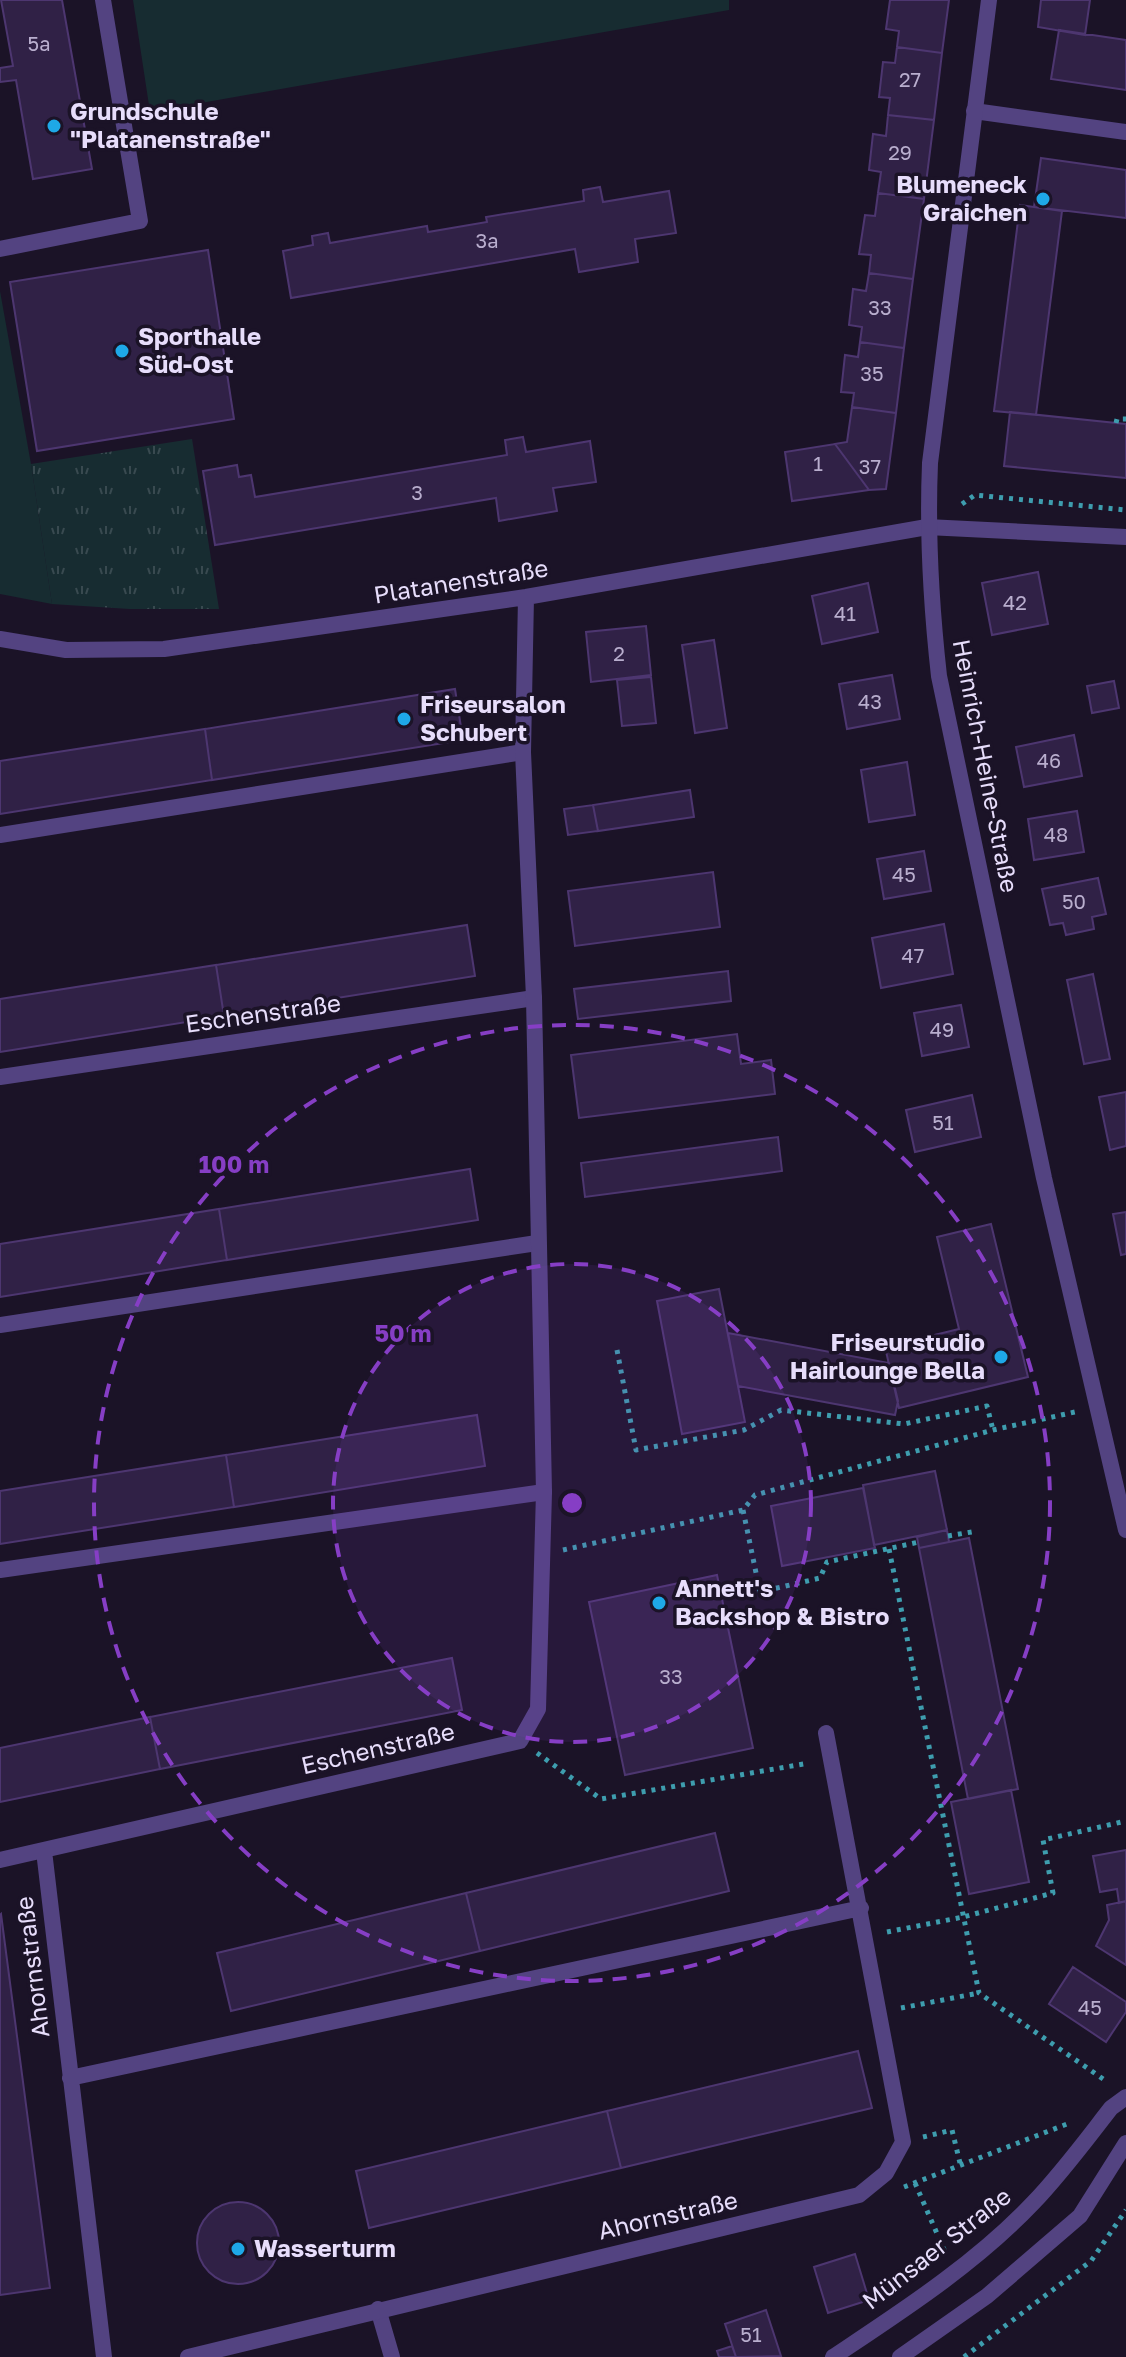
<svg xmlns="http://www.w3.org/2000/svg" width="1126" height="2357" font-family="'Golos Text',sans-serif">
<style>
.green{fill:#172c31}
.park{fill:url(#park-tufts)}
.building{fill:#302146;stroke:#4d3670;stroke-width:2}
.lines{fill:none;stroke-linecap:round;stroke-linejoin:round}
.path{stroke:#3e9dae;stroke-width:5;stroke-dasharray:4 6;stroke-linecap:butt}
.service{stroke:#534381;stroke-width:16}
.minor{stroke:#534381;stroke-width:16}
.tertiary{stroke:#534381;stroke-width:16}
.ring{fill:none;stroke:#863ec5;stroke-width:4;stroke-dasharray:14 10}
.poi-dot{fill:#1ea8e7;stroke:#1b1327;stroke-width:3}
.labels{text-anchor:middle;stroke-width:7;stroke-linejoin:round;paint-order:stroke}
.number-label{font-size:20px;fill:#b9aece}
.poi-label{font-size:24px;font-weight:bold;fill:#e7ddfb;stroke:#1b1327;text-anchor:start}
.street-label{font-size:24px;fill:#e7ddfb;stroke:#1b1327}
.centre{fill:#863ec5;stroke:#1b1327;stroke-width:4}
.ring-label{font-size:24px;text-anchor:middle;font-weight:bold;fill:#863ec5;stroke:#1b1327;stroke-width:7;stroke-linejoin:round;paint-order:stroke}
</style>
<defs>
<pattern id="park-tufts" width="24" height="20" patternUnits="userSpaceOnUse" patternTransform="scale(2)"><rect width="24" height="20" fill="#172c31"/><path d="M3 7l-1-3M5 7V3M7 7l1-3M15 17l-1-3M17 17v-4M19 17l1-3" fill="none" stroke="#394a50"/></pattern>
</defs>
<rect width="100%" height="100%" fill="#1b1327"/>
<!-- green -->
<path class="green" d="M 133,0 L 729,0 L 729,10 L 150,112 Z
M 0,291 L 31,464 L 52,604 L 0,594 Z"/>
<!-- park -->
<path class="park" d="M 192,439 L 219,609 L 130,609 L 52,604 L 31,464 Z"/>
<!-- building -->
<path class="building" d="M 1,0 L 62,0 L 92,169 L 33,179 L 16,80 L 0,82 L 0,68 L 13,66 Z
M 890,0 L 949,0 L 942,53 L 897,47 L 899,31 L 886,29 Z
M 1041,0 L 1090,0 L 1085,35 L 1038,27 Z
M 1059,30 L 1126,40 L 1126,90 L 1051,79 Z
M 897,47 L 942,53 L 934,120 L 888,115 L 890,98 L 879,97 L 883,62 L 895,63 Z
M 888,115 L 934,120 L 924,199 L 878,193 L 881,172 L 869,170 L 873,134 L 886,136 Z
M 1041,158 L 1126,170 L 1126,218 L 1034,207 Z
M 600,187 L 603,202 L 669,191 L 676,233 L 635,239 L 638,262 L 579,272 L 575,249 L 291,298 L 283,251 L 313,245 L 312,236 L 328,233 L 330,243 L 427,226 L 428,232 L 487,222 L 486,217 L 584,201 L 583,190 Z
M 878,193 L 924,199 L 913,279 L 869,273 L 871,255 L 859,254 L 865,215 L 875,216 Z
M 1020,205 L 1062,211 L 1036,415 L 994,411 Z
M 208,250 L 234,419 L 37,451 L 10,282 Z
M 869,273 L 913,279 L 904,348 L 860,342 L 862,327 L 849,325 L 853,289 L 866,291 Z
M 860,342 L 904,348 L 896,413 L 852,407 L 854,393 L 841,392 L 845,355 L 858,357 Z
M 852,407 L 896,413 L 886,489 L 869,490 L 835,444 L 847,442 Z
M 1010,412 L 1126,424 L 1126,478 L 1004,466 Z
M 523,437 L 526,452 L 590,441 L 596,482 L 553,488 L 557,511 L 499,521 L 496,498 L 215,545 L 203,471 L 237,465 L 239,477 L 251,475 L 255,497 L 507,455 L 505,440 Z
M 835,444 L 869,490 L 792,501 L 785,452 Z
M 1038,572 L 1048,624 L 992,635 L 982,583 Z
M 868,583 L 878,632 L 822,644 L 812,596 Z
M 646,626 L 651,675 L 591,682 L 586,632 Z
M 714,640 L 727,728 L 695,733 L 682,645 Z
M 892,675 L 900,719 L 847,729 L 839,684 Z
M 651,677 L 656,723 L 622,726 L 617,680 Z
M 1114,681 L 1119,708 L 1092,713 L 1087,686 Z
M 455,689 L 463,740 L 212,780 L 205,729 Z
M 205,729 L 212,780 L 0,814 L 0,761 Z
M 1074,735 L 1082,776 L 1024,787 L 1016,747 Z
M 907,762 L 915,815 L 869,822 L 861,770 Z
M 690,790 L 694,817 L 598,831 L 593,805 Z
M 593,805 L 598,831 L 568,835 L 564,809 Z
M 1077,811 L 1084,852 L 1034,860 L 1028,819 Z
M 924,851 L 931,891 L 884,899 L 877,859 Z
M 713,872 L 720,927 L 575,946 L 568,891 Z
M 1098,878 L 1106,914 L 1092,917 L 1094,929 L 1066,935 L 1063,923 L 1050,925 L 1042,889 Z
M 944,924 L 953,974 L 881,988 L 872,938 Z
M 467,925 L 475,976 L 224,1016 L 216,965 Z
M 216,965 L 224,1016 L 0,1052 L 0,999 Z
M 728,971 L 731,1001 L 578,1019 L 574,989 Z
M 1093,974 L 1110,1059 L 1084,1064 L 1067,980 Z
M 961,1005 L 969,1047 L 922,1056 L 914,1013 Z
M 737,1034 L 741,1064 L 771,1060 L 775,1094 L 579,1118 L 571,1055 Z
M 1126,1092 L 1126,1146 L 1110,1150 L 1099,1097 Z
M 972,1095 L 981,1137 L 915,1152 L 906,1110 Z
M 778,1137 L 782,1171 L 585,1197 L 581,1163 Z
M 470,1169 L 478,1220 L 227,1260 L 219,1209 Z
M 219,1209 L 227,1260 L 0,1297 L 0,1244 Z
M 1126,1212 L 1126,1254 L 1121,1255 L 1113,1214 Z
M 991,1224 L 1028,1377 L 899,1408 L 885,1347 L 959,1329 L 937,1237 Z
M 719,1289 L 745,1422 L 682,1434 L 657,1301 Z
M 728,1333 L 889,1363 L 898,1401 L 895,1415 L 738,1386 Z
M 477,1415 L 485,1466 L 234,1507 L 226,1455 Z
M 226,1455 L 234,1507 L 0,1544 L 0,1491 Z
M 935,1471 L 947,1530 L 874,1545 L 863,1485 Z
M 863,1488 L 875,1548 L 782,1566 L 771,1506 Z
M 947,1530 L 949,1542 L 919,1548 L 917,1537 Z
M 969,1538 L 1018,1789 L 968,1799 L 919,1548 Z
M 717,1575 L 753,1748 L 625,1775 L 589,1602 Z
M 452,1658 L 462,1710 L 160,1769 L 150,1717 Z
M 150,1717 L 160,1769 L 0,1802 L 0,1748 Z
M 1011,1790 L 1029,1882 L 969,1894 L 951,1802 Z
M 715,1833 L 729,1891 L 480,1951 L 466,1893 Z
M 1126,1850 L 1126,1901 L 1119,1903 L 1117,1889 L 1100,1892 L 1093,1856 Z
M 466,1893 L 480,1951 L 231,2011 L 217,1953 Z
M 1126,1901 L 1126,1965 L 1096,1946 L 1109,1920 L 1107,1905 Z
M 1,1914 L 50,2288 L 0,2295 L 0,1915 Z
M 1073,1967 L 1126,2002 L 1126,2012 L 1106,2042 L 1049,2004 Z
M 858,2051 L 872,2108 L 621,2168 L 607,2111 Z
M 607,2111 L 621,2168 L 369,2228 L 356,2171 Z
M197 2243a41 41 0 1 1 82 0a41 41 0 1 1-82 0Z
M 855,2254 L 869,2300 L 828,2313 L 814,2267 Z
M 766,2310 L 781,2356 L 736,2357 L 725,2324 Z
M 732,2346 L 736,2357 L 719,2357 L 717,2351 Z"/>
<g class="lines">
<!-- path -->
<path class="path" d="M 1116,423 L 1117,419 L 1126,419
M 962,504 L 975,495 L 1126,510
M 617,1350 L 636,1450 L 744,1430 L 781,1410 L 904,1424 L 987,1406 L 993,1430
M 743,1510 L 760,1592 L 820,1578 L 827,1562 L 919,1542
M 948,1536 L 977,1531
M 889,1549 L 979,1993 L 1106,2081
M 563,1550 L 743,1510 L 755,1495 L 993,1430 L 1075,1412
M 537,1753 L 601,1799 L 809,1763
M 887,1932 L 963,1917 L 1053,1893 L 1043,1840 L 1126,1821
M 901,2008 L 979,1993
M 923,2137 L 952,2130 L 960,2163
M 915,2183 L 945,2252
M 904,2187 L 1067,2124
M 964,2357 L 1091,2261 L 1126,2210"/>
<!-- service -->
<path class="service" d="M 0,249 L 140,221 L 103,0
M 0,835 L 523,752
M 0,1077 L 534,998
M 0,1325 L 537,1243
M 0,1570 L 544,1492
M 378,2309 L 392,2357
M 833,2357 C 902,2311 975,2264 1033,2203 C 1061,2174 1086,2140 1111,2108 L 1126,2097"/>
<!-- minor -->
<path class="minor" d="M 974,111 L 1126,132
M 0,639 L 66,650 L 164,649 L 526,597 L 927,527 L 1126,537
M 44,1851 L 104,2357
M 0,1860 L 520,1741 L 538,1709 L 544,1492 L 534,998 L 523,752 L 526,597
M 70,2078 L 861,1908
M 188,2357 L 859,2195 L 886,2173 L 903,2142 L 826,1733"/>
<!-- tertiary -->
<path class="tertiary" d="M 989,0 L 930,463 C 927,535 931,604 939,676 L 1044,1178 L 1126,1530
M 900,2357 L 987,2296 L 1080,2216 L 1126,2143"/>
</g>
<!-- distance rings -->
<circle cx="572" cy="1503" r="239" fill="#863ec5" fill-opacity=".12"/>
<g class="ring">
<circle cx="572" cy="1503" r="239"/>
<circle cx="572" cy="1503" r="478"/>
</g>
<!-- markers -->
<g class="poi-dot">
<circle cx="54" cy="126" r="8"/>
<circle cx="1043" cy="199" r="8"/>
<circle cx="122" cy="351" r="8"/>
<circle cx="404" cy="719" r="8"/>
<circle cx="1001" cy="1357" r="8"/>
<circle cx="659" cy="1603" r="8"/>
<circle cx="238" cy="2249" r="8"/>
</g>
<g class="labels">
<!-- number labels -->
<g class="number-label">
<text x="39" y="51">5a</text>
<text x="910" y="87">27</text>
<text x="900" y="160">29</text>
<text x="487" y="248">3a</text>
<text x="880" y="315">33</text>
<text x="872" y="381">35</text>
<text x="818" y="471">1</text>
<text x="870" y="474">37</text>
<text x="417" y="500">3</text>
<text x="1015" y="610">42</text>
<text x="845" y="621">41</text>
<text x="619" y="661">2</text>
<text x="870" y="709">43</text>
<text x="1049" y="768">46</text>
<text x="1056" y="842">48</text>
<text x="904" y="882">45</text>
<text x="1074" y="909">50</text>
<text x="913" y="963">47</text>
<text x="942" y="1037">49</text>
<text x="943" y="1130">51</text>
<text x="671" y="1684">33</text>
<text x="1090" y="2015">45</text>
<text x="751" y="2342">51</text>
</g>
<!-- poi labels -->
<g class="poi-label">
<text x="70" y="120">Grundschule<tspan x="70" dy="28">"Platanenstraße"</tspan></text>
<text x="1027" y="193" text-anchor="end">Blumeneck<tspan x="1027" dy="28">Graichen</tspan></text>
<text x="138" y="345">Sporthalle<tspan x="138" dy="28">Süd-Ost</tspan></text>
<text x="420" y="713">Friseursalon<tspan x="420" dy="28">Schubert</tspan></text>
<text x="985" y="1351" text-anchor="end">Friseurstudio<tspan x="985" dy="28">Hairlounge Bella</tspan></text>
<text x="675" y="1597">Annett's<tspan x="675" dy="28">Backshop &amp; Bistro</tspan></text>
<text x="254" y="2257">Wasserturm</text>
</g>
<!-- street labels -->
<g class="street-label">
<text transform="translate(461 582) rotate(-9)" y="8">Platanenstraße</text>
<text transform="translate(985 766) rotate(79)" y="8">Heinrich-Heine-Straße</text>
<text transform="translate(263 1014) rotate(-8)" y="8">Eschenstraße</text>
<text transform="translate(378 1749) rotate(-13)" y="8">Eschenstraße</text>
<text transform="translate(33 1967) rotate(-97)" y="8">Ahornstraße</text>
<text transform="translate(668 2216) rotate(-13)" y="8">Ahornstraße</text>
<text transform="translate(937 2249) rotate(-38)" y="8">Münsaer Straße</text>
</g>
</g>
<circle cx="572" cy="1503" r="12" class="centre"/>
<g class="ring-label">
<text x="234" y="1173">100 m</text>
<text x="403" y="1342">50 m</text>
</g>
</svg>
